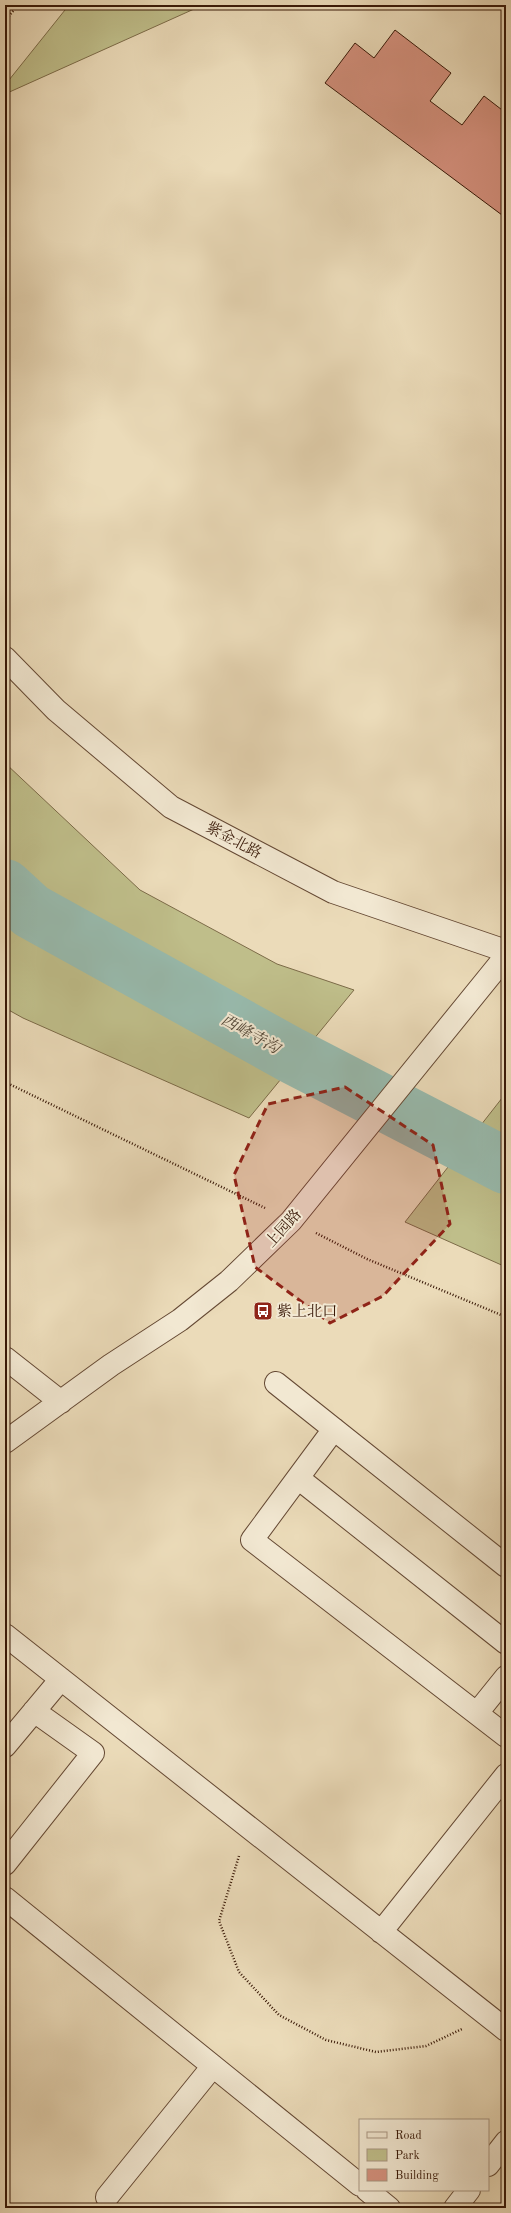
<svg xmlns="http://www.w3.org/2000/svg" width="511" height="2213" font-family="'Old Standard TT','Noto Serif SC',serif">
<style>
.green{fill:#bfbe8a;stroke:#7c6b48}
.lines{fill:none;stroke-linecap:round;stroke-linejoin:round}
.river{stroke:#98bbae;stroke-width:56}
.building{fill:#d4907d;stroke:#381807}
.minor-casing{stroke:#654934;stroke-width:24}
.path{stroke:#381807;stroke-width:2.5;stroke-dasharray:1 2;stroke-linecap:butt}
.minor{stroke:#f2e8d2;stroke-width:22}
.rail{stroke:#381807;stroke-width:3;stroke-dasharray:7 7;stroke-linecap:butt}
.marked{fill:#8f2418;fill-opacity:0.2;stroke:#8f2418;stroke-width:3;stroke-dasharray:8 5;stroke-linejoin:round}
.labels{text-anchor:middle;stroke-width:4;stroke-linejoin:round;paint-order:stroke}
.street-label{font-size:15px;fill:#381807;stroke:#f2e8d2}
.poi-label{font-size:15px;fill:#381807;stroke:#f2e8d2;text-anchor:start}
.water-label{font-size:16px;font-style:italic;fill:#554939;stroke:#f2e8d2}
</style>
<rect width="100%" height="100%" fill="#ebdbb9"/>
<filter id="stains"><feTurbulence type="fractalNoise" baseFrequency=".005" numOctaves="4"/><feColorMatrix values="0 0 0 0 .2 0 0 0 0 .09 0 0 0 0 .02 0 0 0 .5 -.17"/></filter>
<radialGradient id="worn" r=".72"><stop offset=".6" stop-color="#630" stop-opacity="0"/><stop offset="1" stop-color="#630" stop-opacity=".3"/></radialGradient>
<!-- green -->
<path class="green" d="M 69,5 L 203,5 L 5,94 L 5,85 Z
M 5,763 L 140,890 L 277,964 L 354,990 L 249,1118 L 23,1018 L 5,1008 Z
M 506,1093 L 506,1267 L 405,1222 Z"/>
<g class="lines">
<!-- river -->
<path class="river" d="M 5,887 L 31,911 L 291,1055 L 506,1166"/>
</g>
<!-- building -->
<path class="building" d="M 395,30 L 451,73 L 430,101 L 462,125 L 484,96 L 506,113 L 506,218 L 325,83 L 355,43 L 374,58 Z"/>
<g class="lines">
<!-- minor casing -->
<g class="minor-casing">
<path id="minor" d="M 5,658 L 56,710 L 171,807 L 333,892 L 506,951
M 5,1358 L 61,1402
M 276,1383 L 506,1566
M 334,1429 L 252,1540 L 506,1736
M 5,1442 L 111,1365 L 180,1320 L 229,1281 L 291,1221 L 506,956
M 298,1478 L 506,1643
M 5,1635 L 506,2030
M 477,1713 L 506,1677
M 5,1746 L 61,1679
M 5,1864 L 93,1753 L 34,1711
M 5,1898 L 360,2185
M 381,1932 L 506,1775
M 488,2165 L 506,2142
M 367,2190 L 389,2208
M 107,2197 L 213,2066
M 455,2208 L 469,2190"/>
</g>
<!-- path -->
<path class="path" d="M 5,21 L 18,5
M 5,1082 L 265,1208
M 316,1233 L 367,1259 L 506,1317
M 239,1856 L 219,1921 L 239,1972 L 279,2015 L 326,2040 L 376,2052 L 426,2046 L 462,2029"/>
<!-- minor -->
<use href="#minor" class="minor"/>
<!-- rail -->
<path class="rail" d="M 5,9 L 11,5"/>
</g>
<!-- marked area -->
<path class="marked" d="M 345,1087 L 433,1145 L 450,1224 L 383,1296 L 330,1323 L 255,1267 L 234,1175 L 268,1104 Z"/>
<!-- icons -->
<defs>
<g id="bus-square" transform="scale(1)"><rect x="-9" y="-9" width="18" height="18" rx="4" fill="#8f2418" stroke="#f2e8d2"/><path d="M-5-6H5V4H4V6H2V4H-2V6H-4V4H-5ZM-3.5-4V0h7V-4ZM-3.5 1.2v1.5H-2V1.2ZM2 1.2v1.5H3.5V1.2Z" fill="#fff"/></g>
</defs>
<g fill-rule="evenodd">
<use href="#bus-square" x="263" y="1311"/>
</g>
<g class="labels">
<!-- street labels -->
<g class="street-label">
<text transform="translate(234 840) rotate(28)" y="5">紫金北路</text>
<text transform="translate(283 1228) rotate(-48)" y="5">上园路</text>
</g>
<!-- poi labels -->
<g class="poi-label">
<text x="277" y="1316">紫上北口</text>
</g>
<!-- water labels -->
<g class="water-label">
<text transform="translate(251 1033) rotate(29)" y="6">西峰寺沟</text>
</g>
</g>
<!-- margin -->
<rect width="511" height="2213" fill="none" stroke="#ebdbb9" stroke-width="20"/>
<rect x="6" y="6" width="499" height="2201" fill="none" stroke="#381807" stroke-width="2"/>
<rect x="10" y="10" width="491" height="2193" fill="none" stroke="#381807"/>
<!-- legend -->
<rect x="359" y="2119" width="130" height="72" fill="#f2e8d2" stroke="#a89581"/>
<rect x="367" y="2132" width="20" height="6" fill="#f2e8d2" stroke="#a89581"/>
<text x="395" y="2139" font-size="12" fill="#381807">Road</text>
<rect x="367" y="2149" width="20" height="12" fill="#bfbe8a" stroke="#a89581"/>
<text x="395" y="2159" font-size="12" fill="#381807">Park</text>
<rect x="367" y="2169" width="20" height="12" fill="#d4907d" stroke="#a89581"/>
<text x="395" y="2179" font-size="12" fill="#381807">Building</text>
<rect width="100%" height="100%" filter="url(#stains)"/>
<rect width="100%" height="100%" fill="url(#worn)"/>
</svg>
